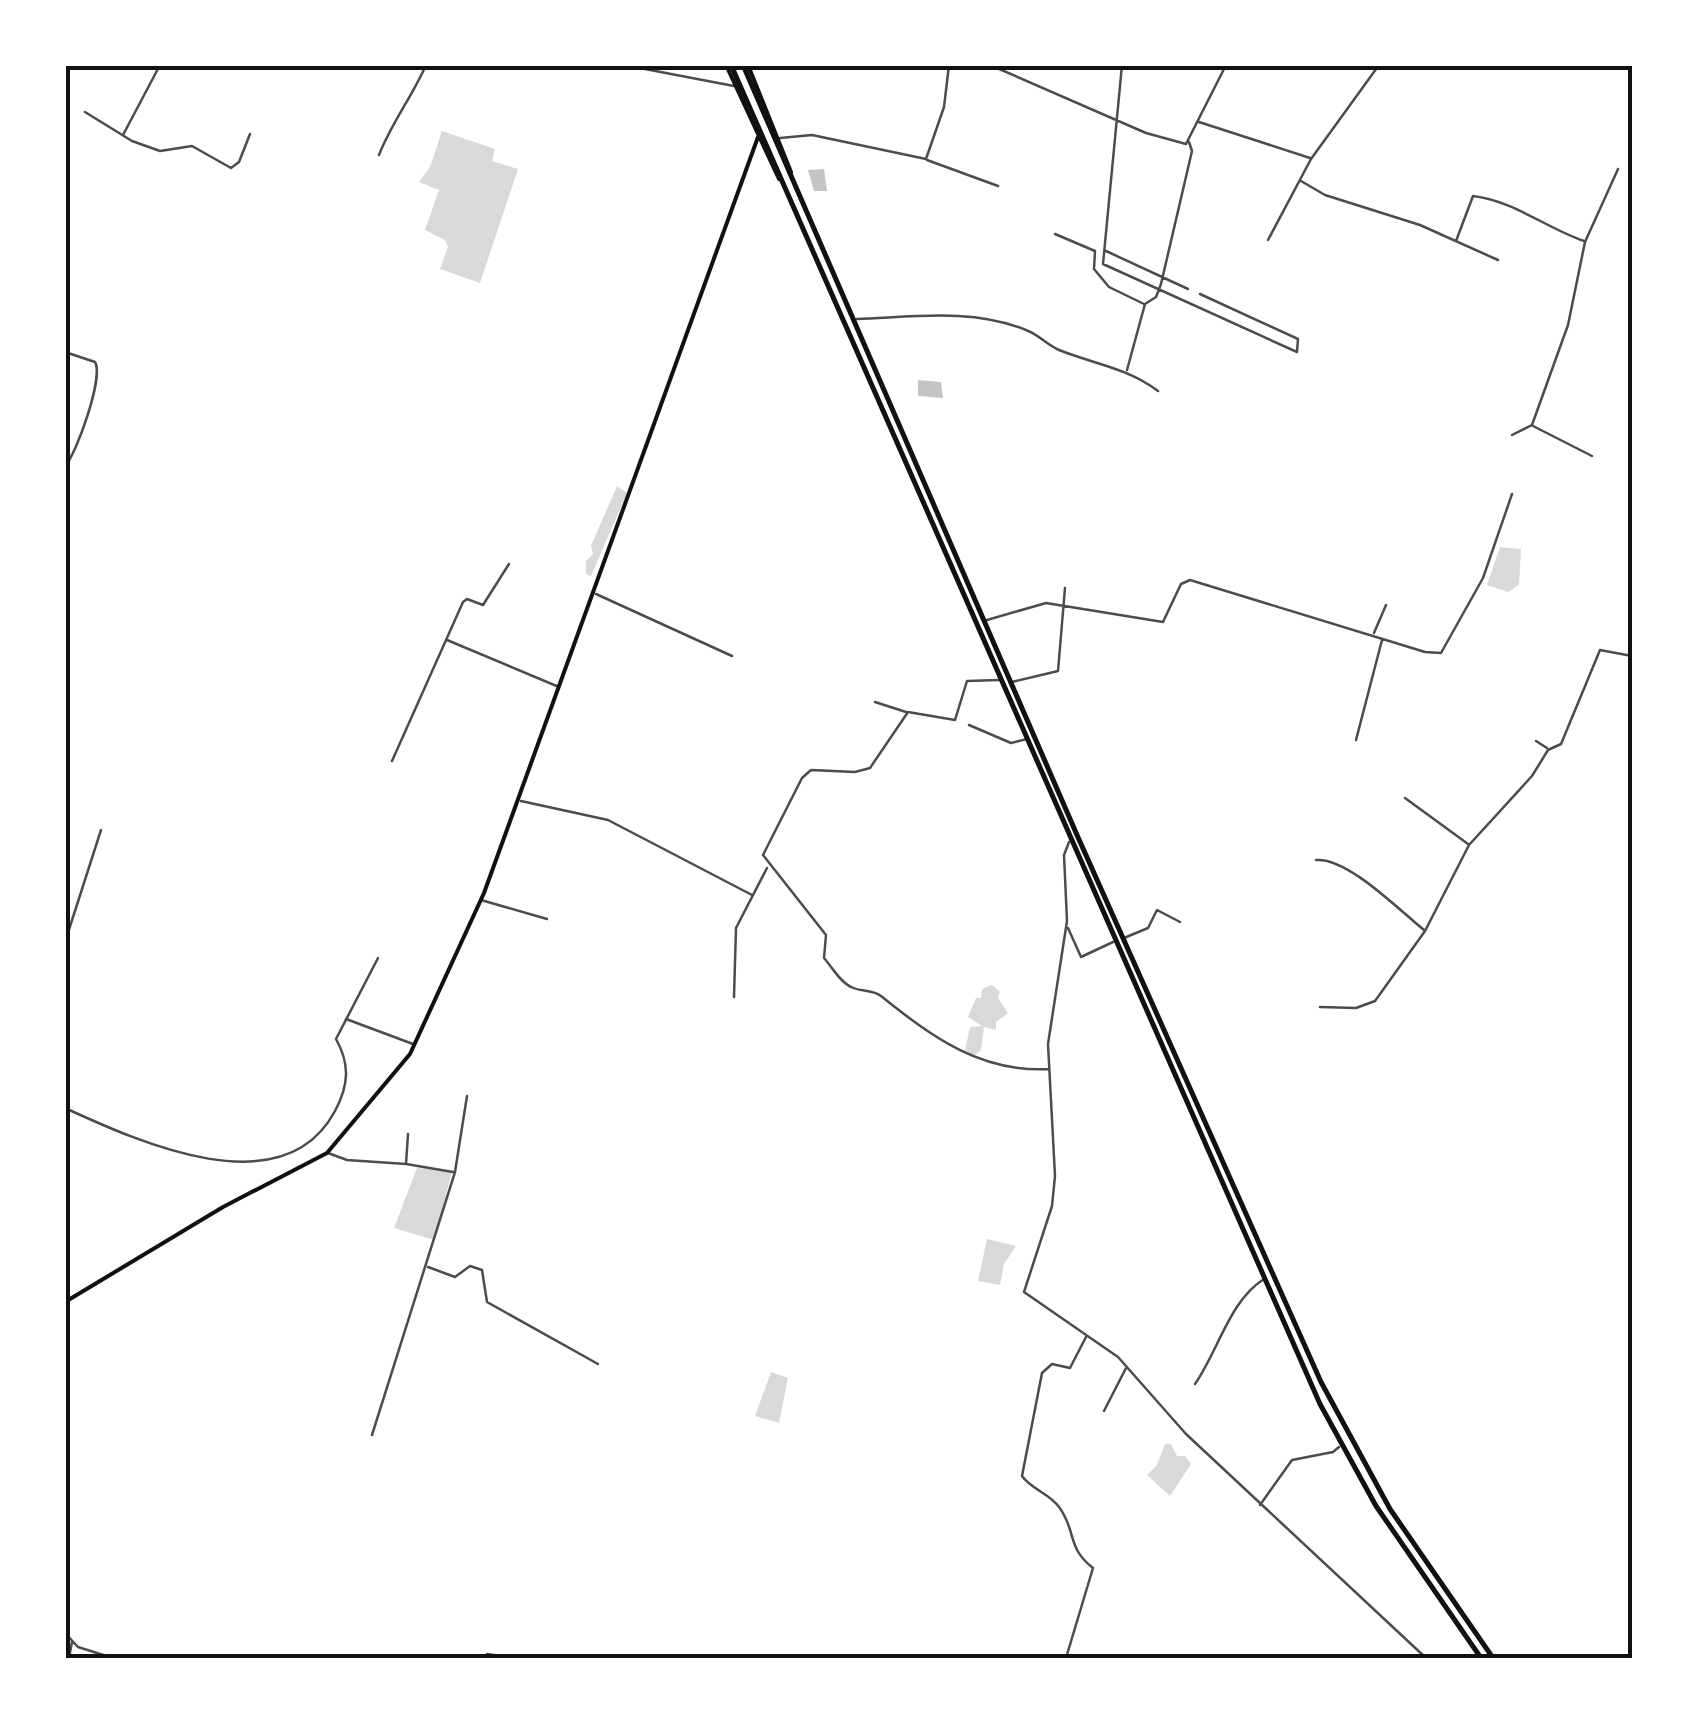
<svg xmlns="http://www.w3.org/2000/svg" width="1697" height="1723" font-family="'Roboto Serif',serif">
<style>
.water{fill:#d9d9d9}
.building{fill:#c4c4c4}
.lines{fill:none;stroke-linecap:round;stroke-linejoin:round}
.minor{stroke:#4c4c4c;stroke-width:2.5}
.secondary{stroke:#111;stroke-width:4}
.trunk{stroke:#111;stroke-width:5}
.neatline{fill:none;stroke:#111;stroke-width:4}
</style>
<rect width="100%" height="100%" fill="#fff"/>
<!-- water -->
<path class="water" d="M 442,131 L 495,149 L 492,161 L 518,169 L 480,283 L 440,269 L 448,247 L 445,240 L 425,230 L 439,190 L 419,182 L 430,167 Z
M 617,486 L 627,493 L 591,576 L 586,574 L 586,561 L 593,554 L 591,546 Z
M 1500,547 L 1521,549 L 1519,585 L 1508,592 L 1487,585 Z
M 992,985 L 1000,992 L 998,998 L 1008,1013 L 996,1022 L 996,1030 L 984,1027 L 981,1050 L 974,1056 L 965,1050 L 970,1027 L 982,1026 L 968,1017 L 976,998 L 981,998 L 982,989 Z
M 417,1168 L 452,1171 L 434,1240 L 394,1228 Z
M 987,1239 L 1016,1246 L 1004,1264 L 1000,1285 L 978,1281 Z
M 771,1372 L 788,1378 L 779,1423 L 755,1416 Z
M 1165,1444 L 1171,1444 L 1177,1456 L 1185,1456 L 1191,1464 L 1170,1496 L 1147,1475 L 1157,1465 Z"/>
<!-- building -->
<path class="building" d="M 824,169 L 827,191 L 814,191 L 808,170 Z
M 918,380 L 941,382 L 943,398 L 918,396 Z"/>
<g class="lines">
<!-- minor -->
<path class="minor" d="M 624,65 L 734,86
M 990,65 L 1146,133 L 1186,144 L 1226,65
M 1122,65 L 1103,264 L 1297,352 L 1298,339 L 1200,294
M 85,112 L 132,141 L 160,151 L 192,146 L 231,168 L 239,162 L 250,134
M 1199,122 L 1310,158
M 123,135 L 160,65
M 780,138 L 812,135 L 926,159 L 944,107 L 949,65
M 379,155 C 392,122 412,97 426,65
M 927,160 L 998,186
M 1301,181 L 1325,195 L 1420,225 L 1498,260
M 1055,234 L 1095,251 L 1094,269 L 1109,287 L 1144,304
M 1268,240 L 1311,159 L 1379,65
M 1456,241 L 1473,196 C 1514,201 1546,228 1584,241
M 1106,251 L 1188,289
M 857,319 C 914,317 972,308 1026,330 C 1038,334 1047,345 1059,350 C 1094,364 1128,368 1158,391
M 65,352 L 95,362 C 104,377 76,455 65,466
M 1127,370 L 1145,304 L 1156,297 L 1161,284 L 1192,151 L 1189,142
M 1533,426 L 1592,456
M 1512,435 L 1532,425 L 1568,325 L 1585,242 L 1618,169
M 596,594 L 732,656
M 987,620 L 1046,603 L 1163,622 L 1181,584 L 1190,580 L 1425,652 L 1441,653 L 1483,578 L 1512,494
M 1374,633 L 1386,605
M 447,640 L 559,687
M 999,680 L 967,681 L 955,720 L 908,712 L 870,768 L 855,772 L 811,770 L 802,778 L 763,855 L 826,935 L 824,958 C 832,967 840,982 851,987 C 861,992 871,989 881,996 C 932,1037 981,1073 1049,1069
M 1012,682 L 1058,671 L 1065,588
M 875,702 L 906,712
M 969,725 L 1011,743 L 1027,739
M 1356,740 L 1382,640
M 1536,741 L 1547,748
M 392,761 L 463,602 L 467,599 L 483,605 L 509,564
M 1405,798 L 1468,844
M 521,801 L 608,820 L 752,895
M 1069,842 L 1064,855 L 1067,921 L 1048,1044 L 1055,1176 L 1052,1206 L 1024,1292 L 1118,1357 L 1186,1434 L 1426,1658
M 1316,860 C 1347,857 1399,910 1424,930
M 481,900 L 547,919
M 1068,928 L 1081,957 L 1113,942
M 1124,938 L 1148,928 L 1157,910 L 1180,922
M 65,942 L 101,830
M 734,997 L 736,928 L 767,868
M 1320,1007 L 1356,1008 L 1375,1001 L 1425,931 L 1469,845 L 1532,776 L 1548,750 L 1561,744 L 1600,650 L 1632,656
M 346,1019 L 413,1044
M 65,1108 C 139,1142 283,1208 335,1111 C 349,1085 350,1064 336,1039 L 378,958
M 408,1134 L 406,1164 L 453,1172
M 328,1153 L 347,1160 L 406,1164
M 428,1267 L 455,1277 L 470,1266 L 482,1270 L 487,1302 L 598,1364
M 1195,1384 C 1218,1351 1230,1300 1264,1279
M 1104,1411 L 1126,1368
M 372,1435 L 455,1172 L 467,1096
M 1260,1505 L 1292,1460 L 1333,1452 L 1339,1447
M 65,1633 L 78,1647 L 113,1658
M 69,1658 L 72,1642
M 486,1658 L 487,1654 L 513,1658
M 1066,1658 L 1093,1568 C 1066,1547 1077,1531 1059,1507 C 1049,1493 1032,1490 1022,1476 L 1042,1373 L 1052,1364 L 1070,1368 L 1086,1337"/>
<!-- secondary -->
<path class="secondary" d="M 726,65 L 779,179
M 748,65 L 791,172
M 65,1302 L 223,1207 L 327,1153 L 410,1054 L 484,893 L 758,137"/>
<!-- trunk -->
<path class="trunk" d="M 731,65 L 1320,1404 L 1376,1506 L 1481,1658
M 743,65 L 1077,835 L 1321,1382 L 1390,1509 L 1493,1658"/>
</g>
<!-- border -->
<rect width="1697" height="1723" fill="none" stroke="#ffffff" stroke-width="135"/>
<rect x="68" y="68" width="1562" height="1588" class="neatline"/>
</svg>
